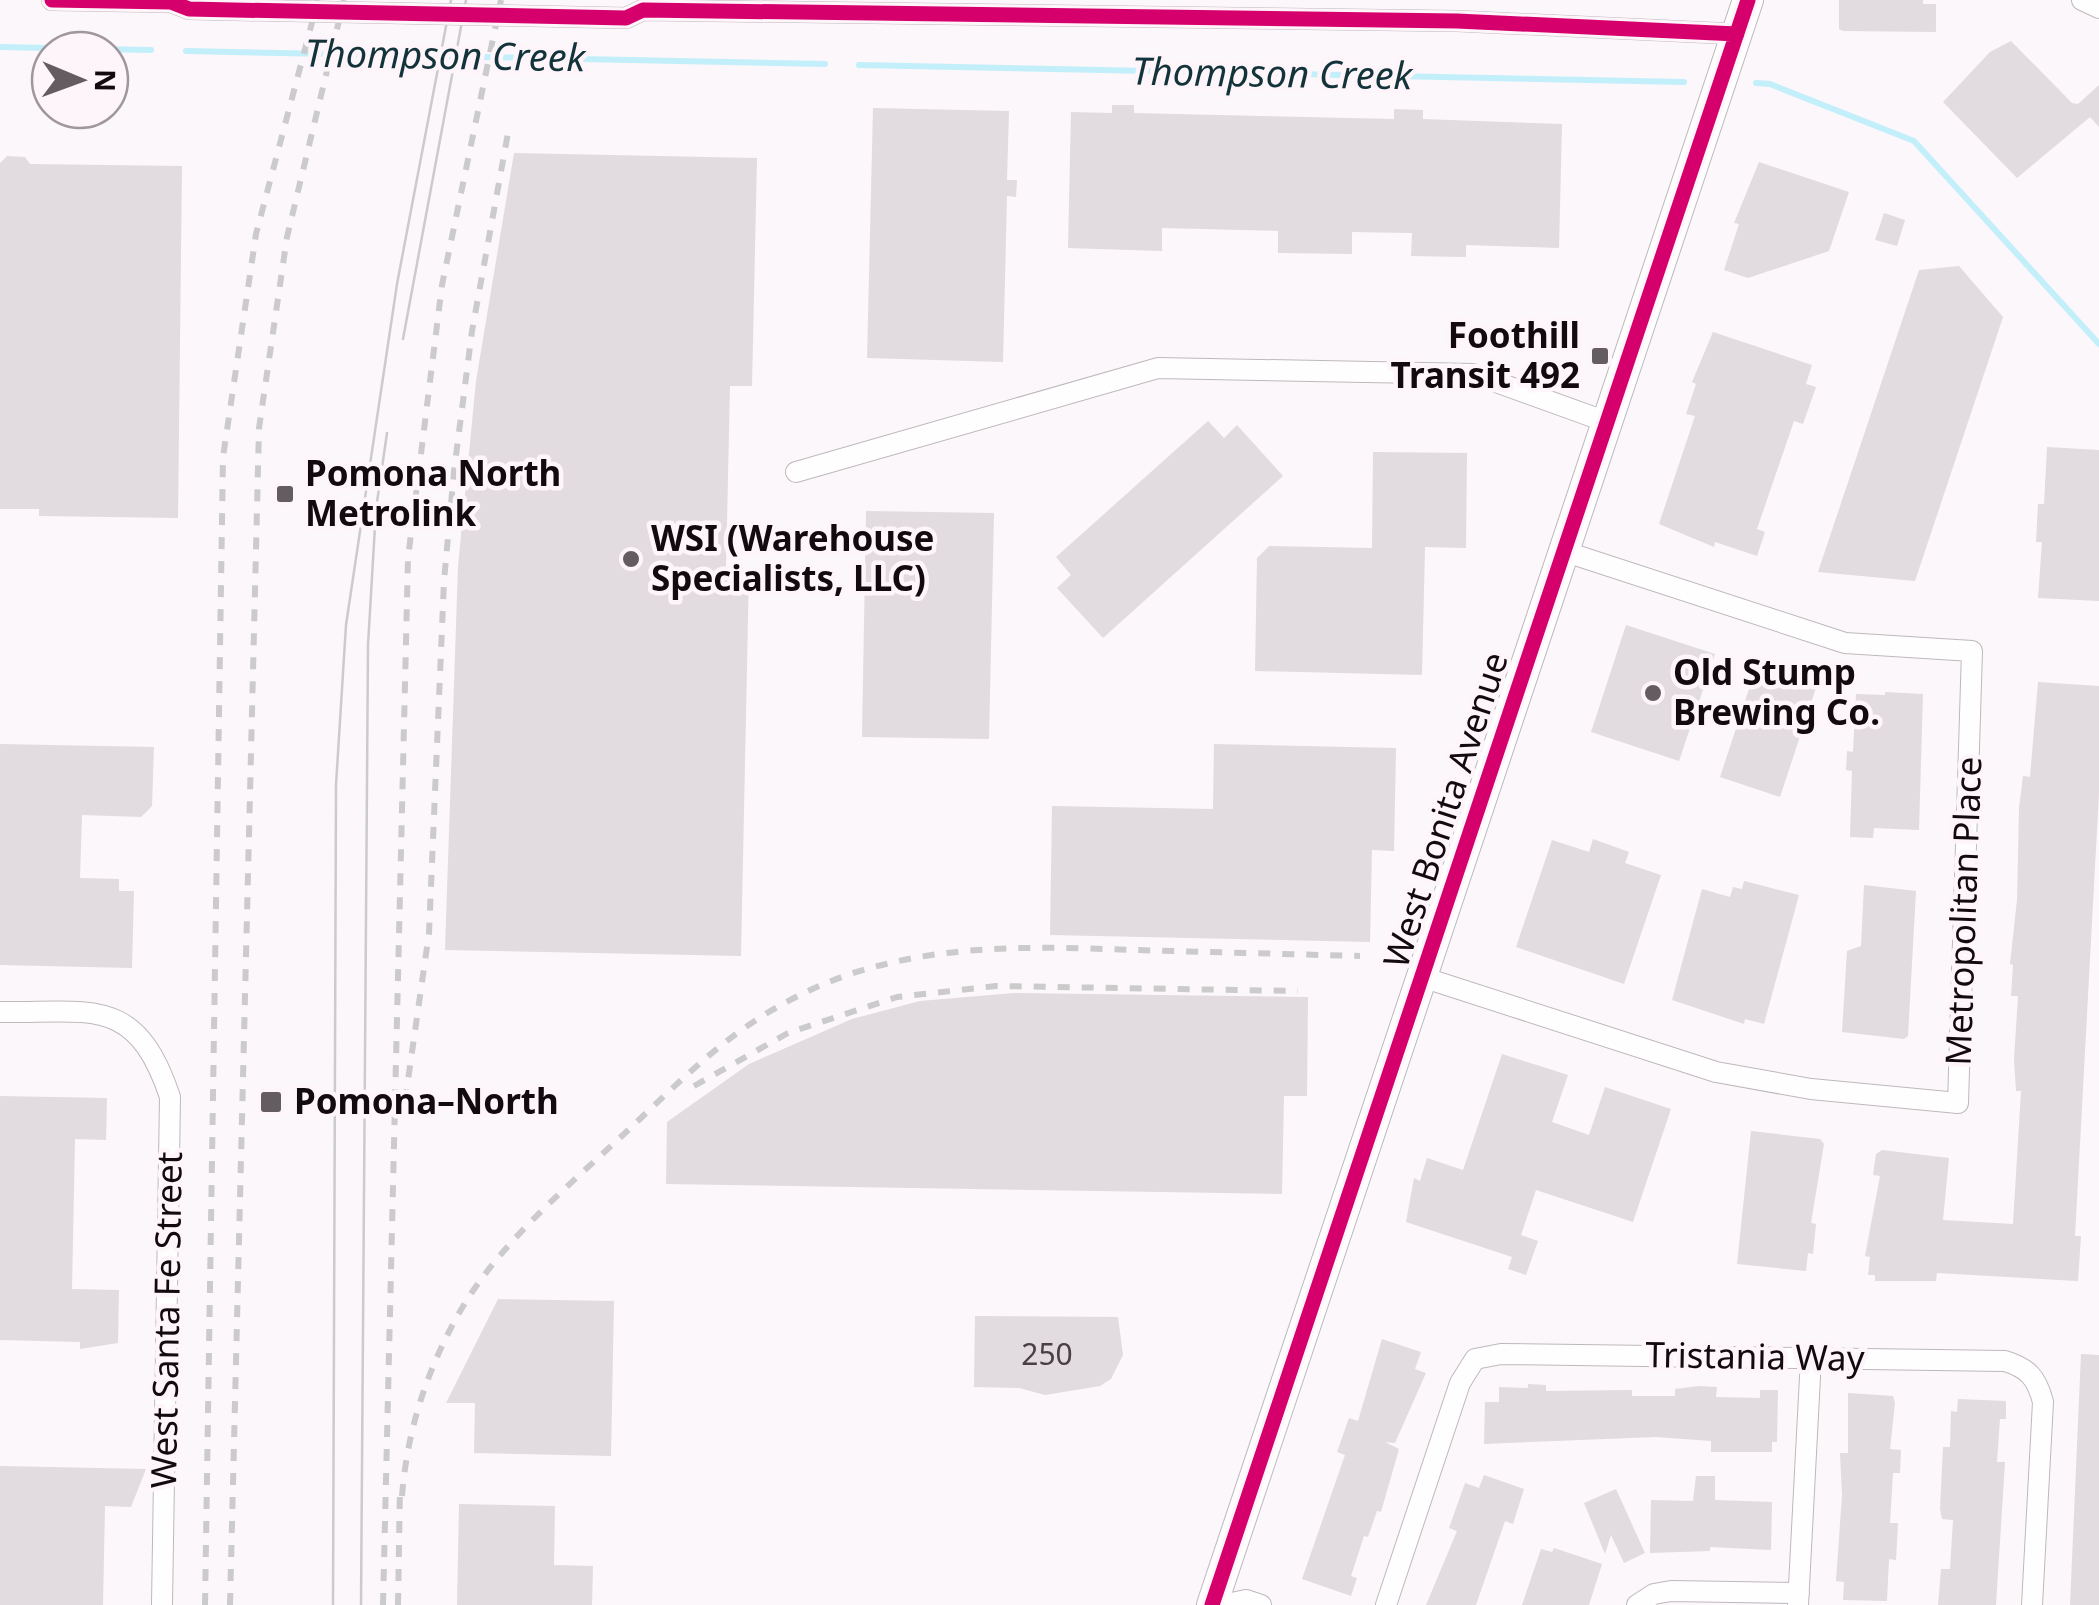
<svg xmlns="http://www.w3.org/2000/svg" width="2099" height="1605" font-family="'Noto Sans',sans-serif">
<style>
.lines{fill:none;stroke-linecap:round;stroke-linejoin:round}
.stream{stroke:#c3effb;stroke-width:6}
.building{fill:#e2dbdf}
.street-casing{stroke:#beb8bc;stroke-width:22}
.secondary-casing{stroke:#beb8bc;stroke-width:32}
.street{stroke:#fffefe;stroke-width:20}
.secondary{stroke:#fffefe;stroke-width:30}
.tram{stroke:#cccbcc;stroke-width:2.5}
.rail{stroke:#cccbcc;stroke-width:6;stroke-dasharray:12 12;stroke-linecap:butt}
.cycleway-casing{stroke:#fef5fb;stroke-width:21}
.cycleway{stroke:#d6006c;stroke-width:15}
.poi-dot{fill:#635d61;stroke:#fef5fb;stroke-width:4}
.labels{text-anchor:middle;stroke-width:9;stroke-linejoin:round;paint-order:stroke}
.number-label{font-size:30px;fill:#484045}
.poi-label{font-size:35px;font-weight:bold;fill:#110a0f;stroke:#fef5fb;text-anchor:start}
.street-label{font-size:35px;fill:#110a0f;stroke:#fef5fb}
.water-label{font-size:38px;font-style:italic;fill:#13333a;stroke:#fef5fb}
</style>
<rect width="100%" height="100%" fill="#fcf7fa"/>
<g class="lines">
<!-- stream -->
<path class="stream" d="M 0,47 L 151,50
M 186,51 L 825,64
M 859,65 L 1684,82
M 1756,83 L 1770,84 L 1914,141 L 2099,344"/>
</g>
<!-- building -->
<path class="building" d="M 1839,0 L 1923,0 L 1923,4 L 1936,4 L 1936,32 L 1843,31 L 1839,29 Z
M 2011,41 L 2072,103 L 2078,104 L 2099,85 L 2099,127 L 2090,117 L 2017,178 L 1943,102 L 1990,52 Z
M 1112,105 L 1134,105 L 1134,113 L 1394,119 L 1394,109 L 1423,110 L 1423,119 L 1562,124 L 1559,248 L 1466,245 L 1466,257 L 1411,256 L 1412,233 L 1352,232 L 1352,254 L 1278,253 L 1278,231 L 1162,228 L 1162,251 L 1068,248 L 1071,112 L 1112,113 Z
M 873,108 L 1009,111 L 1007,180 L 1017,180 L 1016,197 L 1007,196 L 1003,362 L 867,358 Z
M 514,153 L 757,158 L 752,386 L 730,386 L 726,568 L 749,569 L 741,956 L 445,950 L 458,566 L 476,381 Z
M 7,156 L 25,157 L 30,164 L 182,166 L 178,518 L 39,516 L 39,509 L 0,509 L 0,163 Z
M 1759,162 L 1849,192 L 1829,251 L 1748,278 L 1724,270 L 1739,224 L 1734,223 Z
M 1884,213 L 1905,220 L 1897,246 L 1875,240 Z
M 1959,266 L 2003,317 L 1915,581 L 1818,572 L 1919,270 Z
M 1713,332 L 1812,365 L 1806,384 L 1816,387 L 1803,424 L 1794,421 L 1757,529 L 1765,532 L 1757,556 L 1715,542 L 1714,547 L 1659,524 L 1695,416 L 1686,414 L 1696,384 L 1692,382 Z
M 1208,421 L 1224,438 L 1237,425 L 1283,476 L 1103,638 L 1057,588 L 1071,575 L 1056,557 Z
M 2047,447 L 2099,450 L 2099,601 L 2038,598 L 2042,542 L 2036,542 L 2038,504 L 2044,504 Z
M 1373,452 L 1467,453 L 1466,548 L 1425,547 L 1422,675 L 1255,671 L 1257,558 L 1269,546 L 1372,548 Z
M 866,511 L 994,513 L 989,739 L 862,737 Z
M 1626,625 L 1715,654 L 1679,761 L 1591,732 Z
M 1753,661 L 1816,688 L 1780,797 L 1720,777 L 1750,686 L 1745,685 Z
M 2038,682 L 2099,686 L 2099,793 L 2075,1236 L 2081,1236 L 2078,1281 L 1937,1273 L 1936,1281 L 1875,1281 L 1875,1275 L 1868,1275 L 1870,1257 L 1865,1256 L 1880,1176 L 1873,1175 L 1876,1154 L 1882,1150 L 1949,1158 L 1943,1220 L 2013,1224 L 2021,1091 L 2016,1091 L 2014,1060 L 2018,996 L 2011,996 L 2013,965 L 2010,964 L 2017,900 L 2019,808 L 2023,776 L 2030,777 Z
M 1885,692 L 1923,694 L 1919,830 L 1874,828 L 1873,838 L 1850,837 L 1852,771 L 1846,770 L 1847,751 L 1853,752 L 1856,694 L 1885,695 Z
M 0,744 L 154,747 L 152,806 L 141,817 L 82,815 L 80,878 L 119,879 L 119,891 L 134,891 L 132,968 L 0,965 Z
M 1214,744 L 1396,748 L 1394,851 L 1372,850 L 1370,942 L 1050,935 L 1052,806 L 1213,809 Z
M 1593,839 L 1629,852 L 1625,863 L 1661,875 L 1624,984 L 1516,947 L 1552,840 L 1589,852 Z
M 1744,881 L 1799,895 L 1764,1024 L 1745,1019 L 1744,1024 L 1672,1000 L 1702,889 L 1730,897 L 1733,887 L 1742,889 Z
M 1864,885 L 1916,891 L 1908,1036 L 1904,1039 L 1842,1032 L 1847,951 L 1861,946 Z
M 1014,993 L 1308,997 L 1307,1096 L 1284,1096 L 1282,1194 L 666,1184 L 667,1122 L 749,1064 L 852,1019 L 920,1001 Z
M 1502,1054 L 1568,1075 L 1552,1122 L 1589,1135 L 1605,1087 L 1671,1109 L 1633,1222 L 1536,1190 L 1521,1235 L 1538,1241 L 1526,1275 L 1508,1269 L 1512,1257 L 1406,1222 L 1414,1178 L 1420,1181 L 1427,1158 L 1463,1170 Z
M 0,1096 L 107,1098 L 106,1140 L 75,1139 L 72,1289 L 119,1290 L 118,1343 L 80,1349 L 80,1342 L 0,1340 Z
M 1751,1131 L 1820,1139 L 1824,1144 L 1811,1223 L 1816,1224 L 1813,1254 L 1808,1253 L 1806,1271 L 1737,1264 Z
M 498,1299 L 614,1301 L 611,1456 L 474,1453 L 475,1403 L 446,1403 Z
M 975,1316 L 1118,1317 L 1123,1355 L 1111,1379 L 1100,1386 L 1045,1395 L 1019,1388 L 974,1387 Z
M 1382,1339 L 1421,1352 L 1415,1369 L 1426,1373 L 1395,1443 L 1385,1442 L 1399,1449 L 1381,1512 L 1377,1511 L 1368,1537 L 1364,1536 L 1351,1576 L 1357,1578 L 1351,1596 L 1302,1579 L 1345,1455 L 1337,1452 L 1349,1418 L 1358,1421 Z
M 2081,1354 L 2099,1355 L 2099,1605 L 2070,1605 Z
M 1528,1384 L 1546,1385 L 1546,1391 L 1632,1390 L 1632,1396 L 1675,1396 L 1675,1389 L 1699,1386 L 1717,1387 L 1716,1397 L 1760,1398 L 1760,1390 L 1778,1390 L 1777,1442 L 1772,1442 L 1772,1452 L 1711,1452 L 1711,1441 L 1656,1437 L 1484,1444 L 1485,1402 L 1499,1402 L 1499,1387 L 1528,1388 Z
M 1848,1393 L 1893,1396 L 1895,1403 L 1890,1449 L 1901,1450 L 1900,1473 L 1893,1473 L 1890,1523 L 1898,1523 L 1896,1560 L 1889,1559 L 1887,1601 L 1843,1600 L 1844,1582 L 1836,1581 L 1842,1495 L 1840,1453 L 1848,1453 Z
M 1958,1399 L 2006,1401 L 2006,1419 L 2000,1419 L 1997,1462 L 2005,1462 L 1996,1605 L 1938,1605 L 1941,1569 L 1950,1569 L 1953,1520 L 1942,1519 L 1940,1509 L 1943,1447 L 1950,1447 L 1951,1411 L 1957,1412 Z
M 0,1466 L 146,1469 L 131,1507 L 105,1506 L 103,1605 L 0,1605 Z
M 1484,1475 L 1524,1489 L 1513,1524 L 1505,1521 L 1476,1605 L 1426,1605 L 1457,1531 L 1449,1528 L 1465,1483 L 1479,1488 Z
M 1696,1476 L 1715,1476 L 1715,1500 L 1772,1502 L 1771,1550 L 1710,1547 L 1710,1551 L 1650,1553 L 1651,1500 L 1693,1501 Z
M 1616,1489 L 1645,1553 L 1624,1563 L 1611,1535 L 1605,1554 L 1584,1503 Z
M 459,1504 L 555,1506 L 554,1565 L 593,1566 L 592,1605 L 457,1605 Z
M 1554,1548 L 1602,1564 L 1589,1605 L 1522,1605 L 1541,1549 L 1552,1552 Z"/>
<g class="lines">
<!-- street casing -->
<g class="street-casing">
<path id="street" d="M 52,0 L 171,2 L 189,9 L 626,18 L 643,10 L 1457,21 L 1737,34
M 2082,0 L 2099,8
M 796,472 L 1158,368 L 1474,374 L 1607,422
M 1422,977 L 1716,1072 L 1811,1089 L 1958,1103 L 1972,651 L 1845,643 L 1563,551
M 0,1012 C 92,1013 136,995 170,1097 L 162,1605
M 1222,1605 L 1246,1600 L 1261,1605
M 1386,1605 L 1460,1383 L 1475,1359 L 1501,1354 L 2005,1361 C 2028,1368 2037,1378 2043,1402 L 2032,1605
M 1637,1605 L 1654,1594 L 1671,1591 L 1799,1593
M 1798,1605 L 1811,1358"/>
</g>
<!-- secondary casing -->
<g class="secondary-casing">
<path id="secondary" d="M 1212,1605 L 1748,0"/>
</g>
<!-- street -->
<use href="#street" class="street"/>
<!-- secondary -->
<use href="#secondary" class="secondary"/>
<!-- tram -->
<path class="tram" d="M 403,339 L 466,0
M 333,1605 L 336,785 L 346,625 L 397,284 L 451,0
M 361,1605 L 368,645 L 376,509 L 387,433"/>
<!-- rail -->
<path class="rail" d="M 694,1086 L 788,1033 L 897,997 L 996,986 L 1298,991
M 405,1101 L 429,933 L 444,581 L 454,471 L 472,331 L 508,133
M 402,1496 C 407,1434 424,1379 453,1324 C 493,1248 562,1192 624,1134 C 672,1089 722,1037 781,1005 C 813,987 850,972 886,964 C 965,944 1053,947 1134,950 C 1209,952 1285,954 1360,956
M 205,1605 L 223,457 L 256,234 L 318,0
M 230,1605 L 259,428 L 287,237 L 344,0
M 383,1605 L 408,558 L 442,285 L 501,0
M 398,1605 L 400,1485"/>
<!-- cycleway casing -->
<g class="cycleway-casing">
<path id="cycleway" d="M 52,0 L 171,2 L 189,9 L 626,18 L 643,10 L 1457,21 L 1737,34
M 1212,1605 L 1748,0"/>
</g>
<!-- cycleway -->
<use href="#cycleway" class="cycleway"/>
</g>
<!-- markers -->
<g class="poi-dot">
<rect x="1590" y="346" width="20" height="20" rx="5"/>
<rect x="275" y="484" width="20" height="20" rx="5"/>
<circle cx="631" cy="559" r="10"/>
<circle cx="1653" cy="693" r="10"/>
<rect x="259" y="1090" width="24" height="24" rx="5"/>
</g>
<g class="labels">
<!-- number labels -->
<g class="number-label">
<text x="1047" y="1365">250</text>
</g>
<!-- poi labels -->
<g class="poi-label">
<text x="1580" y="348" text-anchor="end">Foothill<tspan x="1580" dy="40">Transit 492</tspan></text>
<text x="305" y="486">Pomona North<tspan x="305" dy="40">Metrolink</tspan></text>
<text x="651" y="551">WSI (Warehouse<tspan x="651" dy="40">Specialists, LLC)</tspan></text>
<text x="1673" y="685">Old Stump<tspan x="1673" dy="40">Brewing Co.</tspan></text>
<text x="294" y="1114">Pomona–North</text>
</g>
<!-- street labels -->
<g class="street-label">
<text transform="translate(1446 810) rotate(-72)" y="12">West Bonita Avenue</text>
<text transform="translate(1964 911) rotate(-88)" y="12">Metropolitan Place</text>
<text transform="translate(167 1320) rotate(-89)" y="12">West Santa Fe Street</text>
<text transform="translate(1755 1357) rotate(1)" y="12">Tristania Way</text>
</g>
<!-- water labels -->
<g class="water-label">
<text transform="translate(445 56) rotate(1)" y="13">Thompson Creek</text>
<text transform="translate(1272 74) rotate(1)" y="13">Thompson Creek</text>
</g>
</g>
<!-- north arrow -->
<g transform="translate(80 80) rotate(91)"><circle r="48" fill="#fef5fb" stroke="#9f979d" stroke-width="2.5"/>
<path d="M0-8L18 38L0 25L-18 38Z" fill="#635d61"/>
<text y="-15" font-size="28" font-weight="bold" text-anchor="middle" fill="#110a0f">N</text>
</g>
</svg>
